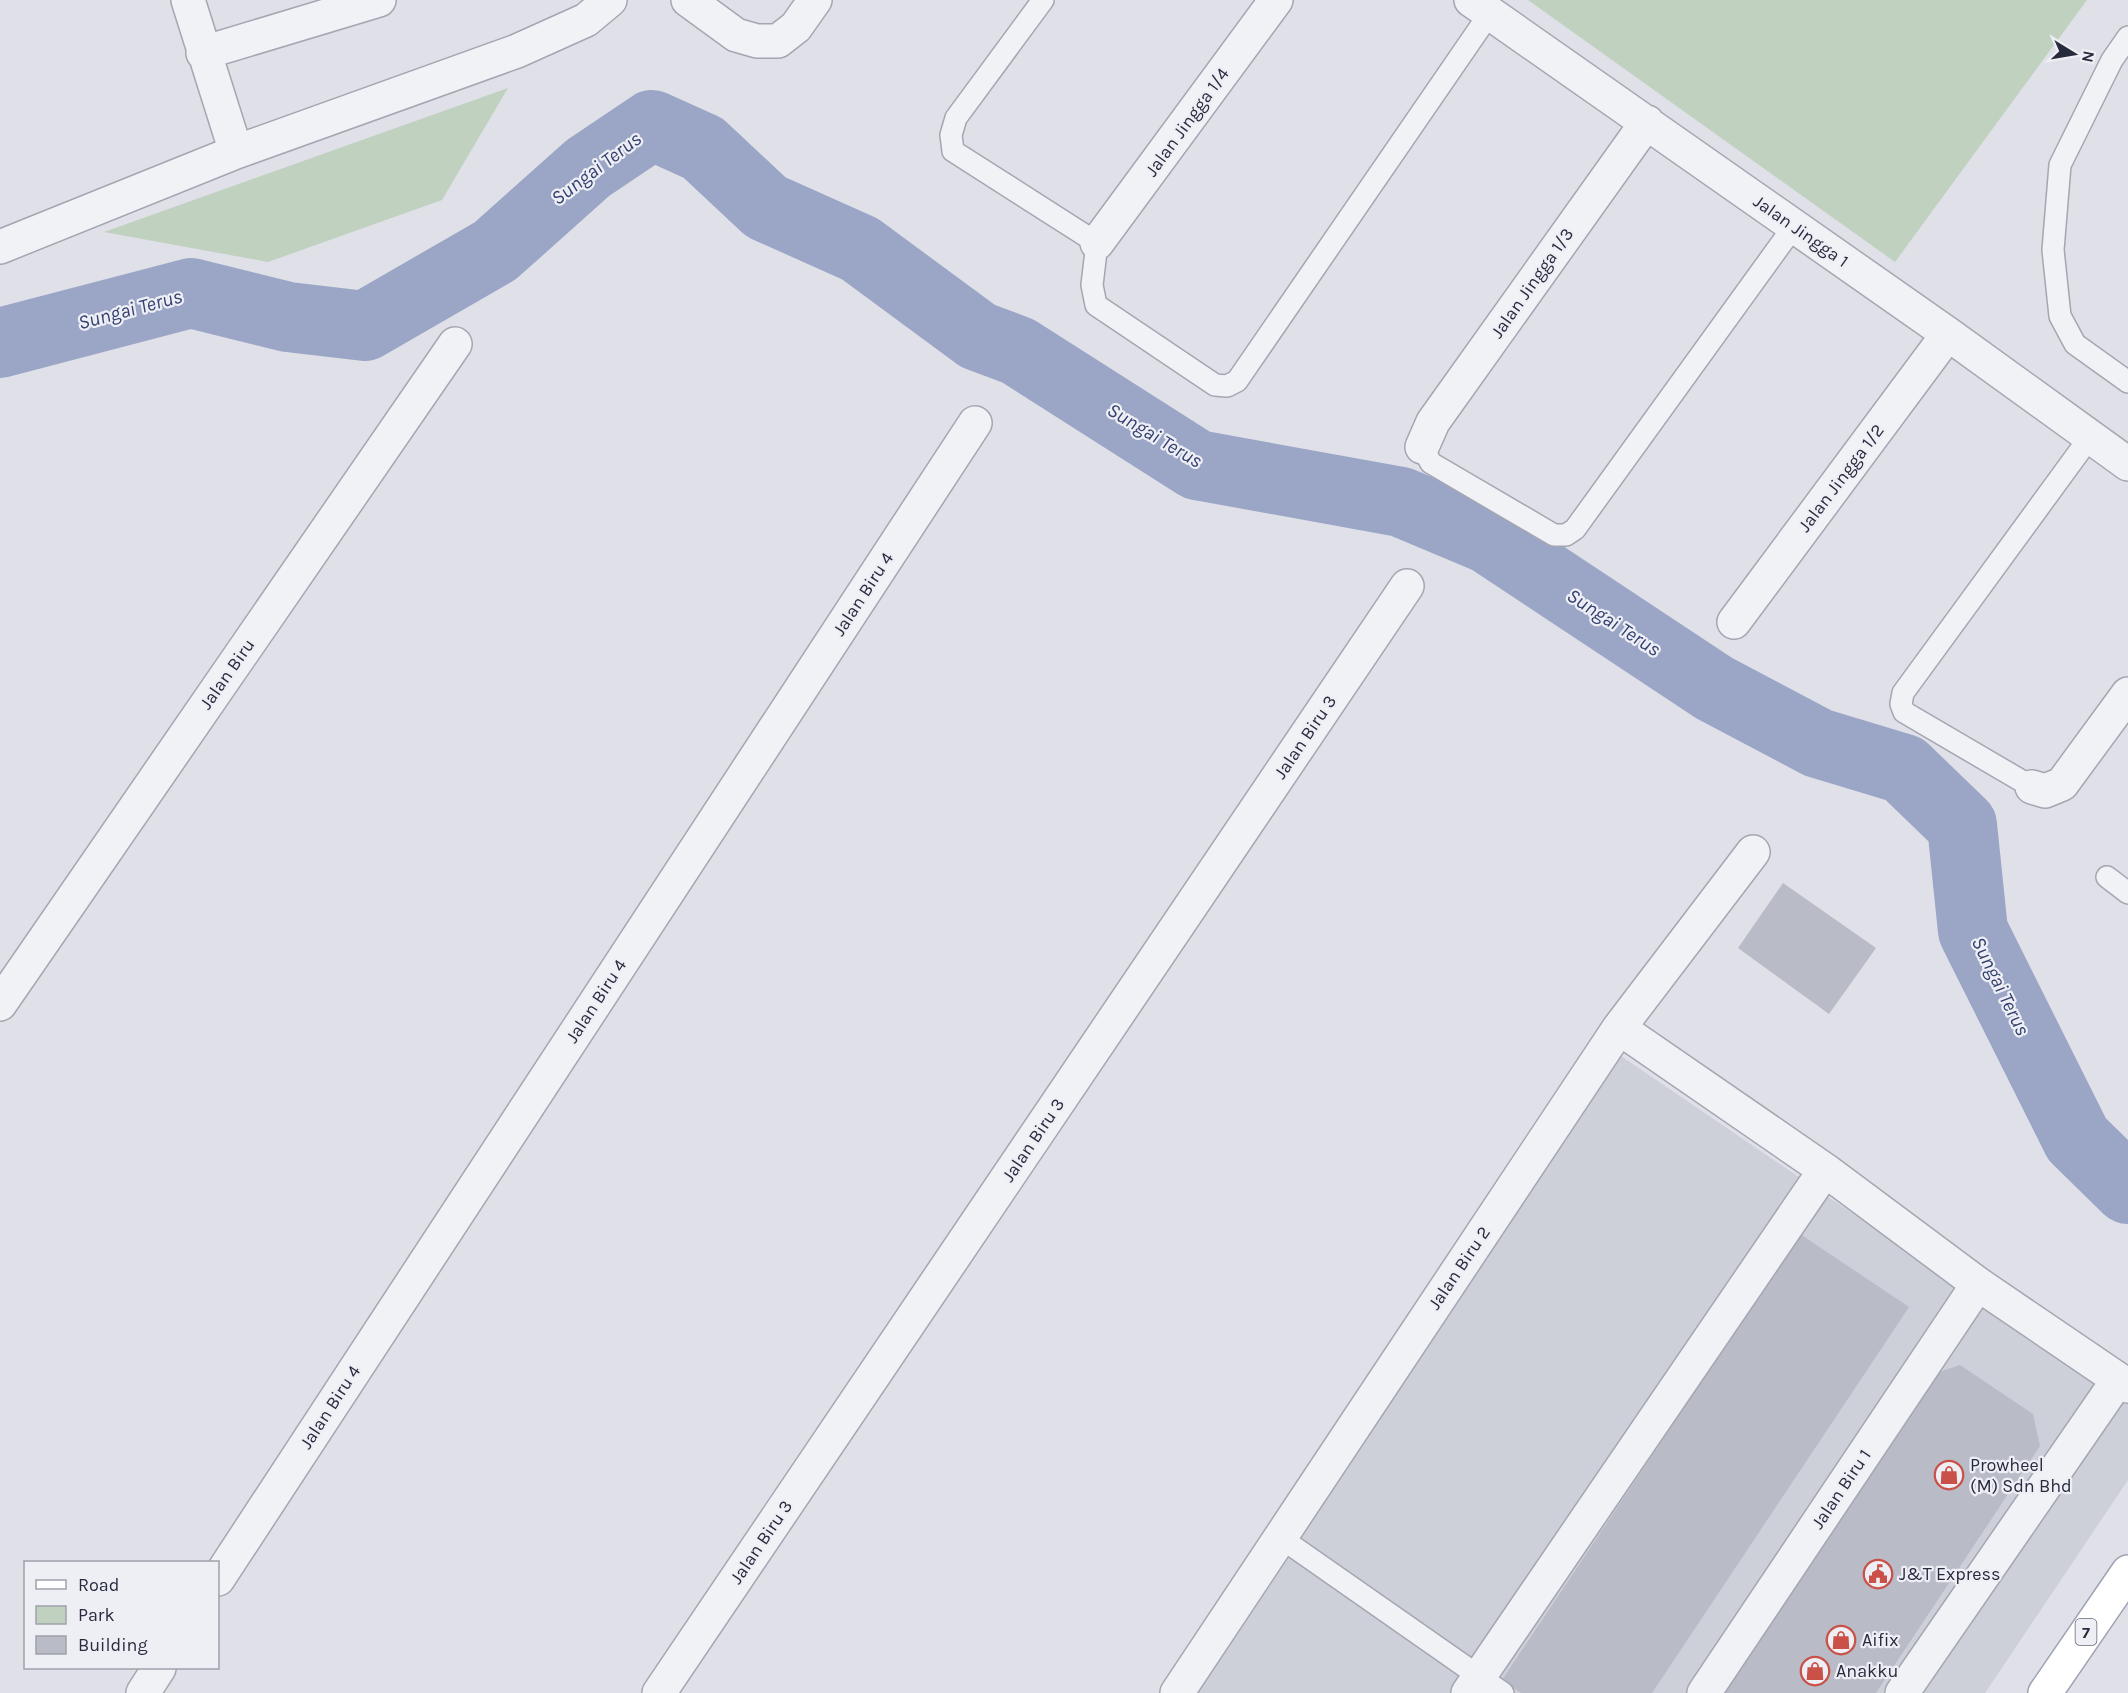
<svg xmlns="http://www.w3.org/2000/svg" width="2128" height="1693" font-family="Karla,sans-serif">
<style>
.built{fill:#cdcfd9}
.green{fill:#c0d1c0}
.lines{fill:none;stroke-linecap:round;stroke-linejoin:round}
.river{stroke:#9ba6c7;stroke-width:70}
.building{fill:#b9bbc7}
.service-casing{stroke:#a4a6b2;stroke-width:24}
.minor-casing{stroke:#a4a6b2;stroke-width:36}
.primary-casing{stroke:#9ea2b3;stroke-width:36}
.service{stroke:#f1f2f6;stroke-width:21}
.minor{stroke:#f1f2f6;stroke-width:33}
.primary{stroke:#fff;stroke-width:33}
.labels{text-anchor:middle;stroke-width:4.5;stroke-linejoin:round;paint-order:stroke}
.shield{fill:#eeeff5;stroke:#636675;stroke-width:1.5}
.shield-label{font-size:16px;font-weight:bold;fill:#282b3e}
.street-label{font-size:18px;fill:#282b3e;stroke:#eeeff5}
.poi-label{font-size:18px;fill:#282b3e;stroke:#eeeff5;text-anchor:start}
.water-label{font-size:20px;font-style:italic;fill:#344171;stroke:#eeeff5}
</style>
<rect width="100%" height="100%" fill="#dfe0e8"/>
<!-- built -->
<path class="built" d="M 1621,1056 L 2128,1401 L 2128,1480 L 1985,1693 L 1193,1693 Z"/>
<!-- green -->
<path class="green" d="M 1528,0 L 2087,0 L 1895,262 Z
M 508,88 L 442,200 L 268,262 L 104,232 Z"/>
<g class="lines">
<!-- river -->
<path class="river" d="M 0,343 L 191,293 L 288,317 L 365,326 L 495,251 L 588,168 L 652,125 L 703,148 L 766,207 L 860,249 L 978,336 L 1018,351 L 1197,465 L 1401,502 L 1489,539 L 1714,688 L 1818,743 L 1904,769 L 1962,825 L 1973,931 L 2077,1139 L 2128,1189"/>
</g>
<!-- building -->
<path class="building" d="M 1783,883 L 1876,948 L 1829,1014 L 1738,948 Z
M 1800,1234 L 1909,1307 L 1652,1693 L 1521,1693 L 1502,1680 Z
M 1960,1365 L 2033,1414 L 2040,1446 L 1876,1693 L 1721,1693 L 1933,1374 Z"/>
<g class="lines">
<!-- service casing -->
<g class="service-casing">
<path id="service" d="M 1043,0 L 956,118 L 951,135 L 953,151 L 1097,243 L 1092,285 L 1096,305 L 1215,385 L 1227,386 L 1237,381 L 1490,13
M 2128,37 L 2112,60 L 2060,165 L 2053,250 L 2060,316 L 2075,344 L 2128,382
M 1422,447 L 1431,463 L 1554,535 L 1566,535 L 1575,529 L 1794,226
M 2032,787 L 1904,712 L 1901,704 L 1903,693 L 2090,437
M 2107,877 L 2128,893
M 1281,1538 L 1503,1693"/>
</g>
<!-- minor casing -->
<g class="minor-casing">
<path id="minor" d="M 188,0 L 236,152
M 688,0 L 736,35 L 757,41 L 778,41 L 796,27 L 815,0
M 1471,0 L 1948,334 L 2128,464
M 203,53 L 379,0
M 1097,243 L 1276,0
M 0,247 L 236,152 L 517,51 L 586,20 L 610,0
M 1422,447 L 1433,422 L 1647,122
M 1734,622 L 1948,334
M 2032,787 L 2045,791 L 2062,784 L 2128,694
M 0,1004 L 455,344
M 1619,1028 L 1825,1170 L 1978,1284 L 2128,1386
M 218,1579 L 975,423
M 143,1693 L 159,1668
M 659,1693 L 1407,586
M 1177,1693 L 1619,1028 L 1753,852
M 1468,1693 L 1825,1170
M 1704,1693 L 1978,1284
M 1902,1693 L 2118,1380"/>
</g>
<!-- primary casing -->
<g class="primary-casing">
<path id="primary" d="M 2045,1693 L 2128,1572"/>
</g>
<!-- service -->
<use href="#service" class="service"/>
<!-- minor -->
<use href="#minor" class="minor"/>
<!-- primary -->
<use href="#primary" class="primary"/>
</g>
<!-- icons -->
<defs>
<g id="shop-ring" transform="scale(1.5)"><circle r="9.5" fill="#eeeff5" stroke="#c95147" stroke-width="1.5"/><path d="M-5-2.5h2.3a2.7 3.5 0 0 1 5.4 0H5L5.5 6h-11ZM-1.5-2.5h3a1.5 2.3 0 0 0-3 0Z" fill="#c95147"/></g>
<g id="civic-ring" transform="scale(1.5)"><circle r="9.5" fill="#eeeff5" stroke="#c95147" stroke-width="1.5"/><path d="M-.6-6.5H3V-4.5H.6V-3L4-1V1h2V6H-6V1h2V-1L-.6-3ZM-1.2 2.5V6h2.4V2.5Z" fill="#c95147"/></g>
</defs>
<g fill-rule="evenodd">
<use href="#shop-ring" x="1949" y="1475"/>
<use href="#civic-ring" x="1878" y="1574"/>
<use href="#shop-ring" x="1841" y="1640"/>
<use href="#shop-ring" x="1815" y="1671"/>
</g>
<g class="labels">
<!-- shield labels -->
<rect class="shield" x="2075.5" y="1619" width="21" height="26" rx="4.5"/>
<g class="shield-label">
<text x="2086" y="1638">7</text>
</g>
<!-- street labels -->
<g class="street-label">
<text transform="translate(1187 122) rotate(-54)" y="6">Jalan Jingga 1/4</text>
<text transform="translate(1801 231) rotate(35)" y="6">Jalan Jingga 1</text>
<text transform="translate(1532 283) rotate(-55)" y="6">Jalan Jingga 1/3</text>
<text transform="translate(1841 478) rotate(-53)" y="6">Jalan Jingga 1/2</text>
<text transform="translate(863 594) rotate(-57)" y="6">Jalan Biru 4</text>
<text transform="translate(227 674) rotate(-55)" y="6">Jalan Biru</text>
<text transform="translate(1305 737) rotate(-56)" y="6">Jalan Biru 3</text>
<text transform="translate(596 1001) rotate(-57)" y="6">Jalan Biru 4</text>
<text transform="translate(1033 1140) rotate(-56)" y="6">Jalan Biru 3</text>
<text transform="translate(1459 1268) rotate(-56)" y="6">Jalan Biru 2</text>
<text transform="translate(330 1407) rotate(-57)" y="6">Jalan Biru 4</text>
<text transform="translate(1841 1489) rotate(-56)" y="6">Jalan Biru 1</text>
<text transform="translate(761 1542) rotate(-56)" y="6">Jalan Biru 3</text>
</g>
<!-- poi labels -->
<g class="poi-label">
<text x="1970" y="1471">Prowheel<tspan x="1970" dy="21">(M) Sdn Bhd</tspan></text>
<text x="1899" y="1580">J&amp;T Express</text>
<text x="1862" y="1646">Aifix</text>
<text x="1836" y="1677">Anakku</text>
</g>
<!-- water labels -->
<g class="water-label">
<text transform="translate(596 168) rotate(-37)" y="7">Sungai Terus</text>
<text transform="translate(130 309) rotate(-15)" y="7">Sungai Terus</text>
<text transform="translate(1155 435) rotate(31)" y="7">Sungai Terus</text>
<text transform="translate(1614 622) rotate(33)" y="7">Sungai Terus</text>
<text transform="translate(2001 986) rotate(64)" y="7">Sungai Terus</text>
</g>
</g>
<!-- legend -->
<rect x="24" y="1561" width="195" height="108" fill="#eeeff5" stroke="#9fa1ac" stroke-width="1.5"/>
<rect x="36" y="1580" width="30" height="9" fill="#ffffff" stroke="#9fa1ac" stroke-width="1.5"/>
<text x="78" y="1591" font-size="18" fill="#282b3e">Road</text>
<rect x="36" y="1606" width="30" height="18" fill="#c0d1c0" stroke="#9fa1ac" stroke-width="1.5"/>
<text x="78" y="1621" font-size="18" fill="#282b3e">Park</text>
<rect x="36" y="1636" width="30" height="18" fill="#b9bbc7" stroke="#9fa1ac" stroke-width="1.5"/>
<text x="78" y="1651" font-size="18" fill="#282b3e">Building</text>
<!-- north arrow -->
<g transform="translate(2074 54) rotate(101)" stroke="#eeeff5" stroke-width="4.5" paint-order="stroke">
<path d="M0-4.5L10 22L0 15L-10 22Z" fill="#282b3e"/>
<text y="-9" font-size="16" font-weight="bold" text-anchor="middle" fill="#282b3e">N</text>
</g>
</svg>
